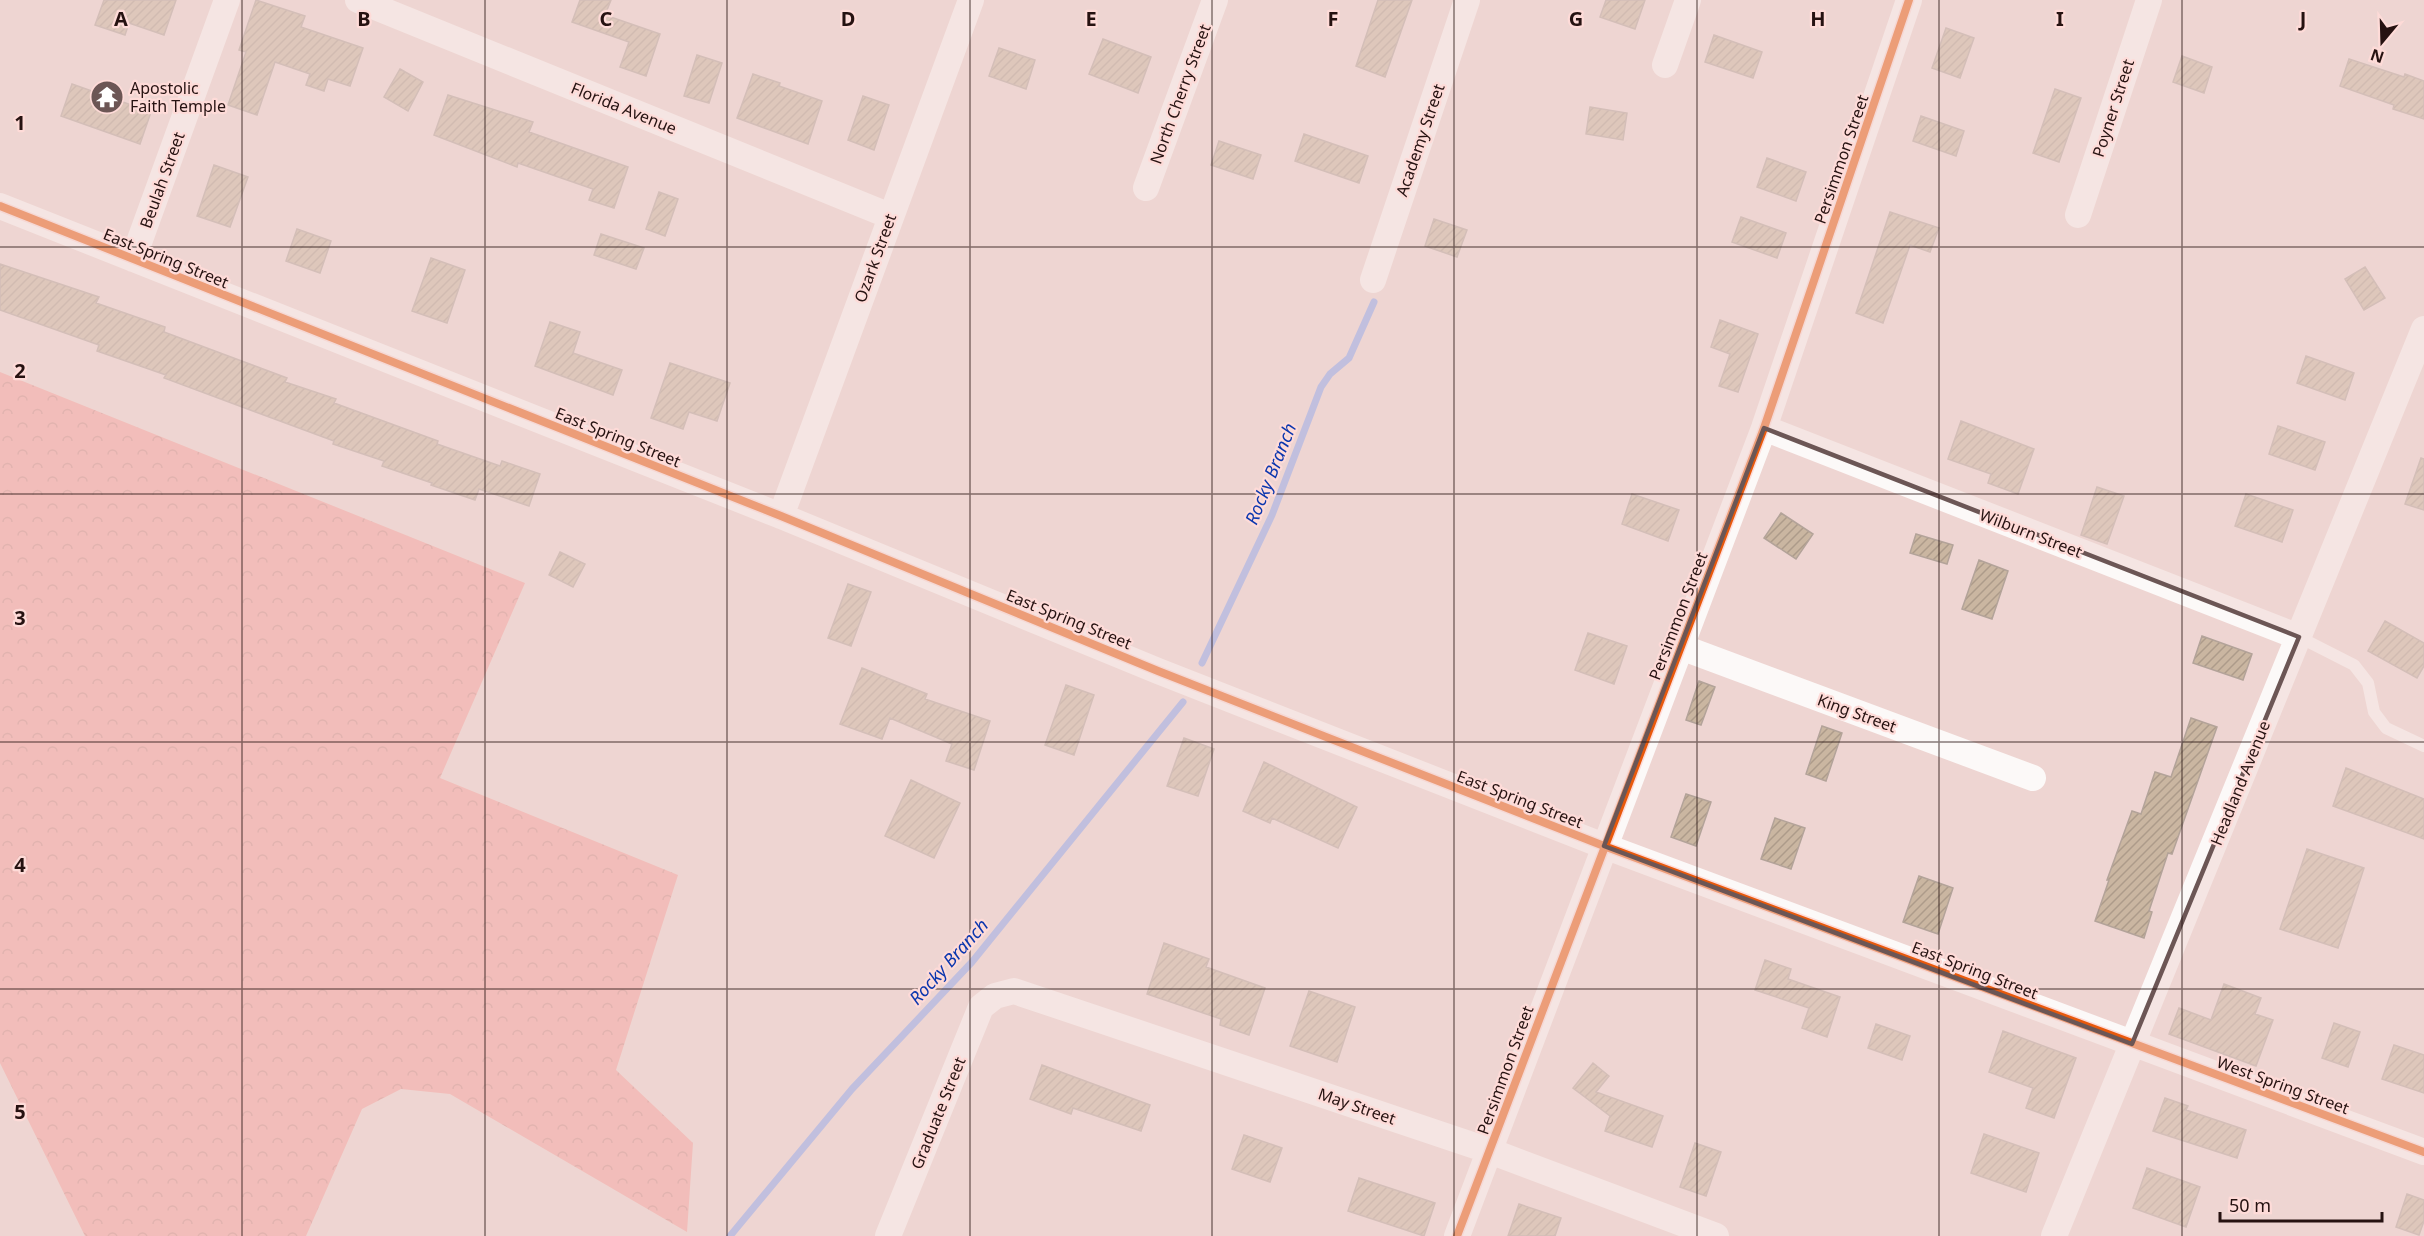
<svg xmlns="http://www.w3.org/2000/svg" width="2424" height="1236" font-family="'Noto Sans',sans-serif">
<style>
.forest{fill:url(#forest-crowns)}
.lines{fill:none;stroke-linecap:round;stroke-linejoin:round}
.stream{stroke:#8ba5ed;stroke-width:7}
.building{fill:url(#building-hatch);stroke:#b3a399;stroke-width:1.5}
.lane{stroke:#fcf9f8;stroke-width:12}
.street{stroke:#fcf9f8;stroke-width:26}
.cycleway-casing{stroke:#fedbd8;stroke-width:11}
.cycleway{stroke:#e8590c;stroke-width:8}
.marked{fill:none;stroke:#6c5655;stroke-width:4.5;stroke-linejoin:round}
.grid{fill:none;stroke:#261211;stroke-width:1.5;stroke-opacity:0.55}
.labels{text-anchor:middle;stroke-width:4.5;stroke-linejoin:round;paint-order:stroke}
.poi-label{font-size:16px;fill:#261211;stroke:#fedbd8;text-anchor:start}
.street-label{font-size:16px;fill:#261211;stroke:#fedbd8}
.water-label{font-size:18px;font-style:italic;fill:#0c37ae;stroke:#fedbd8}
.grid-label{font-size:20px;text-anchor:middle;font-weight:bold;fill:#261211;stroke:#fedbd8;stroke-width:4.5;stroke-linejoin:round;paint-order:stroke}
</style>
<defs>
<pattern id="forest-crowns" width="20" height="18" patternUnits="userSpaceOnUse" patternTransform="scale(1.5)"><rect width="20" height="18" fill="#f5a19d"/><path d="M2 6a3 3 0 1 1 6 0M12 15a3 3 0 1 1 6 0" fill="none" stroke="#d28a86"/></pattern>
<pattern id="building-hatch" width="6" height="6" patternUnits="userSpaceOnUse" patternTransform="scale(1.5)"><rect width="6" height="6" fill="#cab6a1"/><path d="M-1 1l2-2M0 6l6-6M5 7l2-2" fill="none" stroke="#ad9b8a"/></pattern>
</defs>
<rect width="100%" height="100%" fill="#eed5d2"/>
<!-- forest -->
<path class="forest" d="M 0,372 L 525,583 L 440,778 L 678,875 L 616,1070 L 693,1143 L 687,1232 L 450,1094 L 401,1089 L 362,1109 L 306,1236 L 85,1236 L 0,1063 Z"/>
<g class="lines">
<!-- stream -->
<path class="stream" d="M 1202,663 L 1272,515 L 1321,387 L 1330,374 L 1349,358 L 1374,302
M 730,1236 L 852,1089 L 972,962 L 1183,702"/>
</g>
<!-- building -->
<path class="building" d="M 104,0 L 176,0 L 164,35 L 129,23 L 125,35 L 95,25 Z
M 256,0 L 305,16 L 301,27 L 363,48 L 350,86 L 328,79 L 324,91 L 306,85 L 310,74 L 275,62 L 257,115 L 228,105 L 246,52 L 239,50 Z
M 580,0 L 611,0 L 605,15 L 660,34 L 646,76 L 620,67 L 629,42 L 572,22 Z
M 1378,0 L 1412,0 L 1385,77 L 1356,66 Z
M 1606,0 L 1645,0 L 1635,29 L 1600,17 Z
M 1946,28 L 1974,38 L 1960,78 L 1932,68 Z
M 1714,35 L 1762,52 L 1753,78 L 1705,62 Z
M 1103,39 L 1151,57 L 1138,93 L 1089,74 Z
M 999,48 L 1035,60 L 1026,89 L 989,76 Z
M 697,55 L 722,63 L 709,103 L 684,96 Z
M 2182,56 L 2212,67 L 2204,93 L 2173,82 Z
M 2349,59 L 2404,77 L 2405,74 L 2424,81 L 2424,119 L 2393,109 L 2394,105 L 2340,86 Z
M 400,69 L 423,82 L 408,111 L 384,97 Z
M 753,74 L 780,83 L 779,86 L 822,101 L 808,144 L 737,118 Z
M 72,84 L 151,112 L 140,144 L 61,116 Z
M 2055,89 L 2081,98 L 2059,162 L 2033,153 Z
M 448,95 L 533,122 L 529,132 L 628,167 L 614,208 L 589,200 L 593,189 L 518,163 L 517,167 L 434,135 Z
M 863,96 L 889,105 L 874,150 L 848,140 Z
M 1590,107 L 1627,113 L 1623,140 L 1586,134 Z
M 1921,116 L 1964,131 L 1956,156 L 1913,141 Z
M 1304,134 L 1368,156 L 1359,183 L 1295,161 Z
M 1219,141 L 1261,155 L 1253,179 L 1211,165 Z
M 1767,158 L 1806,172 L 1796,201 L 1757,187 Z
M 214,165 L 248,177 L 230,227 L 197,216 Z
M 659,192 L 678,199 L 665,236 L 646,229 Z
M 1890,212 L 1939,228 L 1930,252 L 1910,245 L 1883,323 L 1856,313 Z
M 1741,217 L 1786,233 L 1777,258 L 1732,242 Z
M 1434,219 L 1467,230 L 1457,257 L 1425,246 Z
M 297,229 L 331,241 L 320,273 L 286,261 Z
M 601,234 L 644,248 L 636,269 L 594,255 Z
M 431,258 L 465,270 L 447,323 L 412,311 Z
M 0,264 L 99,297 L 96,303 L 165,327 L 164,332 L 287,378 L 285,382 L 336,399 L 334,403 L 438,441 L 437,444 L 500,466 L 502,461 L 540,474 L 529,506 L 479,489 L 475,500 L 431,485 L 432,483 L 382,466 L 384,461 L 333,444 L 334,441 L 164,378 L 166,375 L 97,351 L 99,345 L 0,310 Z
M 2365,267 L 2385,298 L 2364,310 L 2345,279 Z
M 1720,320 L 1758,334 L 1738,392 L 1719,386 L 1730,354 L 1711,347 Z
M 550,322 L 580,332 L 573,353 L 622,370 L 613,395 L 535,366 Z
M 2306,356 L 2354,373 L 2345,400 L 2297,383 Z
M 670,363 L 730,383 L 717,421 L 689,412 L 683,429 L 651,418 Z
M 1961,421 L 2034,449 L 2018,494 L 1988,483 L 1991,474 L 1948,459 Z
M 2278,426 L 2325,442 L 2315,470 L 2269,454 Z
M 2421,458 L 2424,459 L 2424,510 L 2405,504 Z
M 2097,487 L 2124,496 L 2107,544 L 2081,535 Z
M 1632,494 L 1679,510 L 1668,541 L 1622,524 Z
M 2246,494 L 2293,510 L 2282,542 L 2235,526 Z
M 1781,513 L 1813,534 L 1796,559 L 1764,538 Z
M 1916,534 L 1953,545 L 1947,564 L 1910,553 Z
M 560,552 L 585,564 L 573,587 L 549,575 Z
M 1979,560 L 2008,571 L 1992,619 L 1962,609 Z
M 848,584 L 871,592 L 851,646 L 828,638 Z
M 2385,621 L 2424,643 L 2424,666 L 2417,678 L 2368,651 Z
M 1588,633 L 1627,646 L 1614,684 L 1575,670 Z
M 2202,636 L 2252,654 L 2243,680 L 2193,663 Z
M 862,668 L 927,694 L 925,699 L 990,721 L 974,770 L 946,761 L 952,744 L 890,718 L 882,739 L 840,724 Z
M 1699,681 L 1715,687 L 1701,725 L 1686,720 Z
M 1066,685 L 1094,695 L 1074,755 L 1045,745 Z
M 2191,718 L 2217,727 L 2172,854 L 2168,853 L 2149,911 L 2152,912 L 2144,938 L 2095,921 L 2109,880 L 2107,880 L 2132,811 L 2141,814 L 2155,772 L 2171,777 Z
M 1822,726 L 1842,733 L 1826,781 L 1806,774 Z
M 1184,738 L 1214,749 L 1198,796 L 1167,786 Z
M 1264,762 L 1357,807 L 1338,848 L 1272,818 L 1270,823 L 1243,811 Z
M 2346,768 L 2424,799 L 2424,839 L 2333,806 Z
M 911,780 L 960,803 L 934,858 L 885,836 Z
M 1686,794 L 1711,802 L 1696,846 L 1671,837 Z
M 1775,818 L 1805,828 L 1791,869 L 1761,859 Z
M 2307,849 L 2364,868 L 2338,948 L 2280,929 Z
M 1919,876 L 1953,888 L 1938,934 L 1903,922 Z
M 1164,943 L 1209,959 L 1206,967 L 1265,988 L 1249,1035 L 1220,1025 L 1221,1019 L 1147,994 Z
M 1765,960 L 1791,969 L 1788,979 L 1840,997 L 1827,1037 L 1802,1028 L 1809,1008 L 1755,990 Z
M 2224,984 L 2261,998 L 2255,1014 L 2273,1020 L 2256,1066 L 2169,1034 L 2179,1008 L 2211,1020 Z
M 1309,991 L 1355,1007 L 1337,1062 L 1290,1046 Z
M 2334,1023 L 2360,1032 L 2348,1067 L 2322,1058 Z
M 1876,1024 L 1910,1036 L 1902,1060 L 1868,1048 Z
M 2003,1031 L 2076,1058 L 2054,1118 L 2026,1108 L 2033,1088 L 1989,1072 Z
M 2394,1045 L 2424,1055 L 2424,1093 L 2382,1079 Z
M 1593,1063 L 1609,1076 L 1596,1092 L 1663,1116 L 1652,1147 L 1605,1131 L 1610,1116 L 1573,1088 Z
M 1042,1065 L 1150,1105 L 1141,1131 L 1073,1108 L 1071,1114 L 1030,1099 Z
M 2165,1098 L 2188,1106 L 2186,1110 L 2246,1130 L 2237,1158 L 2153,1131 Z
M 1984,1134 L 2039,1153 L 2026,1192 L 1971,1173 Z
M 1244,1135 L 1282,1148 L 1270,1182 L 1232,1169 Z
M 1695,1143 L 1721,1152 L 1706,1196 L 1680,1187 Z
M 2147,1168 L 2200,1187 L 2186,1227 L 2133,1208 Z
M 1359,1178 L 1435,1203 L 1424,1236 L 1348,1211 Z
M 2407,1194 L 2424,1200 L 2424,1221 L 2419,1235 L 2396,1227 Z
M 1519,1204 L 1561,1218 L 1555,1236 L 1508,1236 Z"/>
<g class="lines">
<!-- lane -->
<path class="lane" d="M 2299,637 L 2354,665 L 2368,683 L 2374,712 L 2386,728 L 2424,746"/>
<!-- street -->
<path class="street" d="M 358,0 L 890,216
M 1665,65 L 1688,0
M 1146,188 L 1215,0
M 0,206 L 781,516 L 1158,671 L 1604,846 L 2424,1152
M 2078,215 L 2149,0
M 133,259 L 227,0
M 1373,280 L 1467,0
M 1764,428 L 2299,637
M 781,516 L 971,0
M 1681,647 L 2033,778
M 888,1236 L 981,1007 L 995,996 L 1014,991 L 1490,1151 L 1716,1236
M 1457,1236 L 1764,428 L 1909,0
M 2054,1236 L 2424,329"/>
<!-- cycleway casing -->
<g class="cycleway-casing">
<path id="cycleway" d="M 0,206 L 781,516 L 1158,671 L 1604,846 L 2424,1152
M 1457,1236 L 1764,428 L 1909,0"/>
</g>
<!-- cycleway -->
<use href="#cycleway" class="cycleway"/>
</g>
<!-- marked area -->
<path d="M0 0H2424V1236H0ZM 1764,428 L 2299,637 L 2132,1044 L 1604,846 Z" fill="#eed5d2" fill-opacity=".55" fill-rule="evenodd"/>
<path class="marked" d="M 1764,428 L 2299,637 L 2132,1044 L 1604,846 Z"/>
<!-- grid -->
<path class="grid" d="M 242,0 L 242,1236M 485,0 L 485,1236M 727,0 L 727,1236M 970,0 L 970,1236M 1212,0 L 1212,1236M 1454,0 L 1454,1236M 1697,0 L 1697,1236M 1939,0 L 1939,1236M 2182,0 L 2182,1236M 0,247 L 2424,247M 0,494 L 2424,494M 0,742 L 2424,742M 0,989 L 2424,989"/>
<!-- icons -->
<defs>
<g id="temple-disc" transform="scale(1.725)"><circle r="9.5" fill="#6c5655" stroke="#fedbd8"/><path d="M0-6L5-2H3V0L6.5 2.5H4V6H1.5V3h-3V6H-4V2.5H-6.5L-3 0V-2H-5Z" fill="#fff"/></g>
</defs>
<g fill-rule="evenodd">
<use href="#temple-disc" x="107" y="97"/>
</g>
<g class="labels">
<!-- poi labels -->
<g class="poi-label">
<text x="130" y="94">Apostolic<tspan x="130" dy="18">Faith Temple</tspan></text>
</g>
<!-- street labels -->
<g class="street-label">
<text transform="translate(1180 94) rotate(-70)" y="6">North Cherry Street</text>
<text transform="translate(624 108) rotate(22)" y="6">Florida Avenue</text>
<text transform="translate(2113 108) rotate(-72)" y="6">Poyner Street</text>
<text transform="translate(1420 140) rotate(-71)" y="6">Academy Street</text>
<text transform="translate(1841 159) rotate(-71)" y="6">Persimmon Street</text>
<text transform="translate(162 180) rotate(-70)" y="6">Beulah Street</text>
<text transform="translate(166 258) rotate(22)" y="6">East Spring Street</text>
<text transform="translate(875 258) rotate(-70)" y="6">Ozark Street</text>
<text transform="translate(618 437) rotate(22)" y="6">East Spring Street</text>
<text transform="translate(2031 533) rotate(21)" y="6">Wilburn Street</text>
<text transform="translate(1678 616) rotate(-69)" y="6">Persimmon Street</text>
<text transform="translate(1069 619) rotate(22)" y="6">East Spring Street</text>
<text transform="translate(1857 713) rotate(20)" y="6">King Street</text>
<text transform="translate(2240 783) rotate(-68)" y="6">Headland Avenue</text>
<text transform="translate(1520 799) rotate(21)" y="6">East Spring Street</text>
<text transform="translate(1975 970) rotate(21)" y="6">East Spring Street</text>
<text transform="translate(1505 1070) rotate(-70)" y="6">Persimmon Street</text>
<text transform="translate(2283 1085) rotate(20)" y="6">West Spring Street</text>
<text transform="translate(1357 1106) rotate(19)" y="6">May Street</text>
<text transform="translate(938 1113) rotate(-68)" y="6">Graduate Street</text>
</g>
<!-- water labels -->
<g class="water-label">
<text transform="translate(1271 474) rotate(-68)" y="6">Rocky Branch</text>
<text transform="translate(949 962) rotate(-48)" y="6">Rocky Branch</text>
</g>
</g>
<g class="grid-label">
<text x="121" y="26">A</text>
<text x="364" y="26">B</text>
<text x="606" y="26">C</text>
<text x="848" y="26">D</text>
<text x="1091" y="26">E</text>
<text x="1333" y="26">F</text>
<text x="1576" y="26">G</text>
<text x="1818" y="26">H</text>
<text x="2060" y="26">I</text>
<text x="2303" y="26">J</text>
<text x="20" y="130">1</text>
<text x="20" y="378">2</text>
<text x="20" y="625">3</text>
<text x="20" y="872">4</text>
<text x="20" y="1119">5</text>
</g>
<!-- north arrow -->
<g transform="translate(2382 42) rotate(199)" stroke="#fedbd8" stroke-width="4.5" paint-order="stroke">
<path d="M0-4.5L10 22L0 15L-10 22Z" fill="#261211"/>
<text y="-9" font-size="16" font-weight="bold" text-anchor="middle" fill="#261211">N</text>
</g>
<!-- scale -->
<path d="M2220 1212v9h162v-9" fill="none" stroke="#261211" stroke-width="3"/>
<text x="2229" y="1212" font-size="18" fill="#261211" stroke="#fedbd8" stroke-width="4.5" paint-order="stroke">50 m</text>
</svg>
